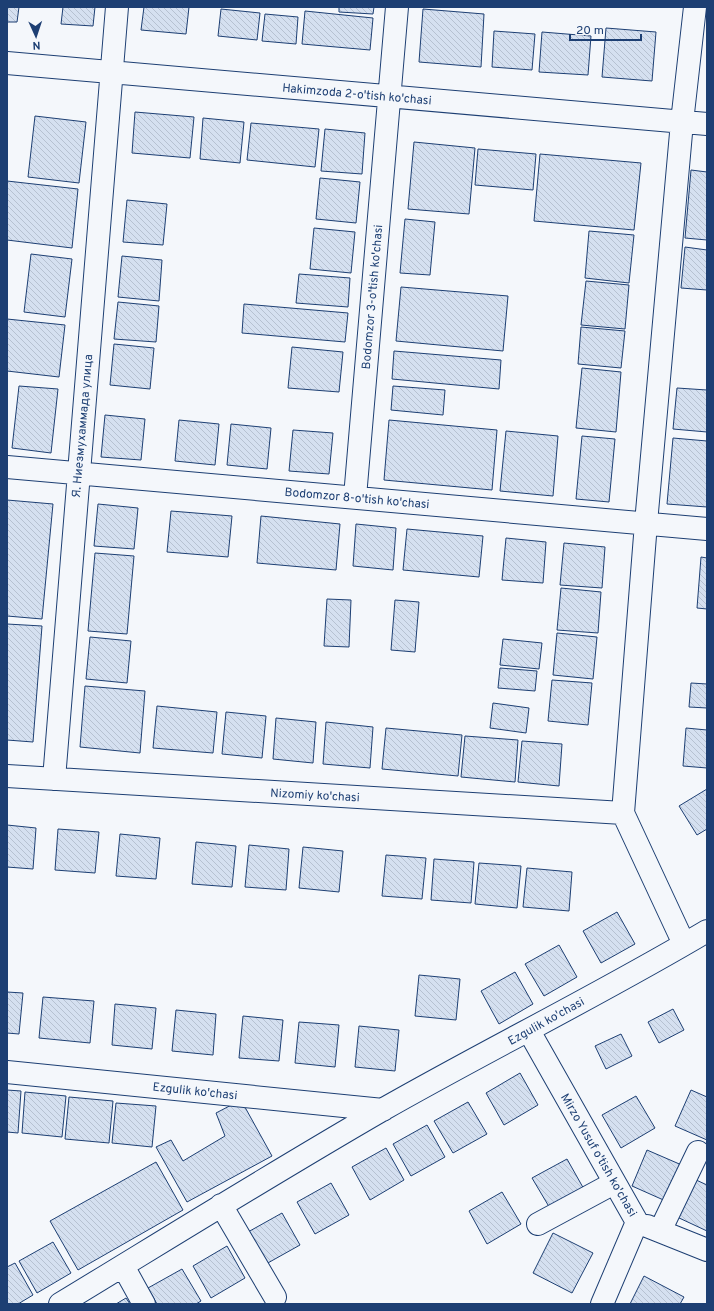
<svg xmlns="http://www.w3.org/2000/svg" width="714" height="1311" font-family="Overpass,sans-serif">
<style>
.building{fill:url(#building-back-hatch);stroke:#1d3f73}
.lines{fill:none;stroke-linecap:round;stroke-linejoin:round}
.minor-casing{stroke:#1d3f73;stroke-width:24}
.minor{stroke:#f4f7fb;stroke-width:22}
.labels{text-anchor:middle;stroke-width:3;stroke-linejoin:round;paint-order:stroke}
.street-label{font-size:12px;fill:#1d3f73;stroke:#f4f7fb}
</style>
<defs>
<pattern id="building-back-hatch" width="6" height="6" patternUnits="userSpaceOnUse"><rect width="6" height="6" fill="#d5e0f0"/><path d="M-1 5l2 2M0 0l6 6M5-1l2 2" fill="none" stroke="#b6c1d1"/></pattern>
</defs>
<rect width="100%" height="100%" fill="#f4f7fb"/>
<!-- building -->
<path class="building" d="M 7,7 L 19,7 L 17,22 L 7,22 Z
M 63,7 L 95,7 L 93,26 L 61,24 Z
M 144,7 L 189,7 L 186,34 L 141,30 Z
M 339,7 L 374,7 L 373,14 L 339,12 Z
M 221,9 L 260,13 L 257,40 L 218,36 Z
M 423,9 L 484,14 L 481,67 L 419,62 Z
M 305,11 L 373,18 L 370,50 L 302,44 Z
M 265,14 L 298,17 L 296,44 L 262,41 Z
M 606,28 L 656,32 L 652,81 L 602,77 Z
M 494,31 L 535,34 L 532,70 L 492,67 Z
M 542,32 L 591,36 L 588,75 L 539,72 Z
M 135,112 L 194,117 L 190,158 L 132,153 Z
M 35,116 L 86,122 L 79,183 L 28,177 Z
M 203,118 L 244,122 L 240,163 L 200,159 Z
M 251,123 L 319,129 L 315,167 L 247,160 Z
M 325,129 L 365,133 L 362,174 L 321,171 Z
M 414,142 L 475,148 L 469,214 L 408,209 Z
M 478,149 L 536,154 L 533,190 L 475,185 Z
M 540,154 L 641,163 L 634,230 L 534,221 Z
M 691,170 L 707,172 L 707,240 L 685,238 Z
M 320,178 L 360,182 L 356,223 L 316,219 Z
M 7,181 L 78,189 L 72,248 L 7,240 Z
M 127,200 L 167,204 L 163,245 L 123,242 Z
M 405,219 L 435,222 L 430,275 L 400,273 Z
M 314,228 L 355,232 L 351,273 L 310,269 Z
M 589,231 L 634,235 L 629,283 L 585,278 Z
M 685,247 L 707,250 L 707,290 L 681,288 Z
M 31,254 L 72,259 L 65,317 L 24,312 Z
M 122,256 L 162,260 L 159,301 L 118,297 Z
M 299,274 L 350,278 L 348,307 L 296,303 Z
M 586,281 L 629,285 L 625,329 L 581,325 Z
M 401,287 L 508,296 L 503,351 L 396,341 Z
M 118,302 L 159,306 L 156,342 L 114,339 Z
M 244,304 L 348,313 L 345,342 L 242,333 Z
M 7,319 L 65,325 L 59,377 L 7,371 Z
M 581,327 L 625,331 L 621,368 L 578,364 Z
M 114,344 L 154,348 L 150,389 L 110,385 Z
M 292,347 L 343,352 L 339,392 L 288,388 Z
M 394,351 L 501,360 L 499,389 L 392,379 Z
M 582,368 L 621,372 L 616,432 L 576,428 Z
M 19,386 L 58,389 L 51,453 L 12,448 Z
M 393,386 L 445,390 L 443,415 L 391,410 Z
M 677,388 L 707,390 L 707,432 L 673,429 Z
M 105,415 L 145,419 L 141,460 L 101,457 Z
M 179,420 L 219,424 L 215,465 L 175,461 Z
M 389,420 L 497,430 L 492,490 L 384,480 Z
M 231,424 L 271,428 L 267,469 L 227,465 Z
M 293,430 L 333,433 L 329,474 L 289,471 Z
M 506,431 L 558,436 L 553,496 L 500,491 Z
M 582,436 L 615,439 L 609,502 L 576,499 Z
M 673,438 L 707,441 L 707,507 L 667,504 Z
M 7,500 L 53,504 L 42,619 L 7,616 Z
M 98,504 L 138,508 L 134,549 L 94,546 Z
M 171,511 L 232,516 L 228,557 L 167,552 Z
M 261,516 L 340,524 L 336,570 L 257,563 Z
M 356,524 L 396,528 L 393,570 L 353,566 Z
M 407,529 L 483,536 L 479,577 L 403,570 Z
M 506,538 L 546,542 L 543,583 L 502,580 Z
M 564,543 L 605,547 L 602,588 L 560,585 Z
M 95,553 L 134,556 L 127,634 L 88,631 Z
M 701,557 L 707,558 L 707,609 L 697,608 Z
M 561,588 L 601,592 L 598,633 L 557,630 Z
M 327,599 L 351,600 L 349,647 L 324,646 Z
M 395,600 L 419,602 L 415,652 L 391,650 Z
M 7,624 L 42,626 L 33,742 L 7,740 Z
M 557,633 L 597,637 L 593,679 L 553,675 Z
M 90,637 L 131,641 L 127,683 L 86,679 Z
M 503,639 L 542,643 L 539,669 L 500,665 Z
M 500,668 L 537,671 L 535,691 L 498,688 Z
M 552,680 L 592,683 L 588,725 L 548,721 Z
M 691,683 L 707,684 L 707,708 L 689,707 Z
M 85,686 L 145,691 L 140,753 L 80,747 Z
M 493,703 L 529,708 L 526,733 L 490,728 Z
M 157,706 L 217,712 L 213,753 L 153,748 Z
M 226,712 L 266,716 L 262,758 L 222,754 Z
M 276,718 L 316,722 L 313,763 L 273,759 Z
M 326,722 L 373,727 L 370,768 L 323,764 Z
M 386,728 L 462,735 L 458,776 L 382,769 Z
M 686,728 L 707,730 L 707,768 L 683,766 Z
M 465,736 L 518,740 L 515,782 L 461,777 Z
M 522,741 L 562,744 L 559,786 L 518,782 Z
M 707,789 L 707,829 L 697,835 L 679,806 Z
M 7,825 L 36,828 L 33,869 L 7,867 Z
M 58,829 L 99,832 L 95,873 L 55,870 Z
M 120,834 L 160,838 L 156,879 L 116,876 Z
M 196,842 L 236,846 L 232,887 L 192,884 Z
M 249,845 L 289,849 L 286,890 L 245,887 Z
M 303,847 L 343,851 L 339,892 L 299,888 Z
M 386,855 L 426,858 L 422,899 L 382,896 Z
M 434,859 L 474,862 L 471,903 L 431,900 Z
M 479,863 L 521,866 L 517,908 L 475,904 Z
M 527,868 L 572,872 L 569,911 L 523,907 Z
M 617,912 L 635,944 L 601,963 L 583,931 Z
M 559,945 L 577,977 L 544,996 L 525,964 Z
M 515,972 L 533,1004 L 499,1024 L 481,991 Z
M 419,975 L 460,979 L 456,1020 L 415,1016 Z
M 7,992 L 23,993 L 19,1034 L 7,1033 Z
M 43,997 L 94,1001 L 90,1043 L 39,1038 Z
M 115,1004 L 156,1008 L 152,1049 L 112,1045 Z
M 673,1009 L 684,1030 L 659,1043 L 648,1022 Z
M 176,1010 L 216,1014 L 213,1055 L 172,1051 Z
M 243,1016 L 283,1020 L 279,1061 L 239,1058 Z
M 299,1022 L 339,1025 L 335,1067 L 295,1063 Z
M 359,1026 L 399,1030 L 395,1071 L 355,1067 Z
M 621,1034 L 632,1056 L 606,1069 L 595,1046 Z
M 520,1073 L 538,1105 L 504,1125 L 486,1093 Z
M 7,1090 L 21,1091 L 18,1133 L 7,1132 Z
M 691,1090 L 707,1097 L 707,1140 L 675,1126 Z
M 25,1092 L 66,1096 L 62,1137 L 22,1133 Z
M 636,1096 L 655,1128 L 621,1148 L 602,1115 Z
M 69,1097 L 113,1101 L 109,1143 L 65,1139 Z
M 241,1100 L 272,1156 L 187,1202 L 156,1147 L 171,1140 L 183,1161 L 225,1136 L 216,1113 Z
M 468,1102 L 487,1134 L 453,1153 L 434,1121 Z
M 116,1103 L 156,1106 L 152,1147 L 112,1143 Z
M 427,1125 L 445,1157 L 411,1176 L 393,1144 Z
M 386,1148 L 404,1180 L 370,1200 L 352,1167 Z
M 647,1150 L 684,1166 L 668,1202 L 632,1186 Z
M 567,1159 L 585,1191 L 551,1210 L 532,1178 Z
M 156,1162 L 183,1210 L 78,1270 L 50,1221 Z
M 694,1179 L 707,1185 L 707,1231 L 677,1217 Z
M 331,1183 L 349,1215 L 315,1234 L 297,1202 Z
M 502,1192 L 521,1224 L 487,1244 L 469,1211 Z
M 282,1213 L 300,1245 L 266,1264 L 248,1232 Z
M 553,1233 L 593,1253 L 572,1293 L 533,1273 Z
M 53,1242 L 71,1273 L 37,1293 L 19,1261 Z
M 227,1246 L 245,1278 L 211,1298 L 193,1266 Z
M 15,1263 L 33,1295 L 18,1304 L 7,1304 L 7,1267 Z
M 182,1269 L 201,1301 L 196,1304 L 157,1304 L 148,1288 Z
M 644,1276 L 684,1297 L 680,1304 L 630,1304 Z
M 126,1298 L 130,1304 L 116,1304 Z"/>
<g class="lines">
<!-- minor casing -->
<g class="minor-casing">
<path id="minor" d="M 7,63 L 707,124
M 7,467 L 707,529
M 355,497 L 397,7
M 7,776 L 623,813
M 54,779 L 117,7
M 684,944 L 623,813 L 646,523 L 682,122 L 695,7
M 529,1031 L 637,1222 L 602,1304
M 7,1072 L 383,1110
M 221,1205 L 275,1297
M 538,1224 L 614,1183
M 647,1226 L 707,1250
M 660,1231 L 698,1152
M 123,1266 L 144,1304
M 60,1304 C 167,1239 273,1173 382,1110 C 489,1049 601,994 707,931"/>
</g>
<!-- minor -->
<use href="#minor" class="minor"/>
</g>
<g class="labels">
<!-- street labels -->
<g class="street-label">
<text transform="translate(357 94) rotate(5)" y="4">Hakimzoda 2-o'tish ko'chasi</text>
<text transform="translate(372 297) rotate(-85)" y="4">Bodomzor 3-o'tish ko'chasi</text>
<text transform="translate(82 426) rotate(-85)" y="4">Я. Ниезмухаммада улица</text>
<text transform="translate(357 498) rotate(5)" y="4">Bodomzor 8-o'tish ko'chasi</text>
<text transform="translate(315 795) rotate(3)" y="4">Nizomiy ko'chasi</text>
<text transform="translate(546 1021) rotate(-29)" y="4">Ezgulik ko'chasi</text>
<text transform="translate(195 1091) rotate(6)" y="4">Ezgulik ko'chasi</text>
<text transform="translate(599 1155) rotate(60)" y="4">Mirzo Yusuf o'tish ko'chasi</text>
</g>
</g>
<!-- border -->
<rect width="714" height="1311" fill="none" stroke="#1d3f73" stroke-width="16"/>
<!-- north arrow -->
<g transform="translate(36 36) rotate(177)" stroke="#f4f7fb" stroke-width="3" paint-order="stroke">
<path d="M0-3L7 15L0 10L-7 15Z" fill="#1d3f73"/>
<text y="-6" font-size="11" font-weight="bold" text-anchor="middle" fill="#1d3f73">N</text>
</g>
<!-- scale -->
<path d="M570 34v6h71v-6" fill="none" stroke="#1d3f73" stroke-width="2"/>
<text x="576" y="34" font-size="12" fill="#1d3f73" stroke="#f4f7fb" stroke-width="3" paint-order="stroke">20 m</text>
</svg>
